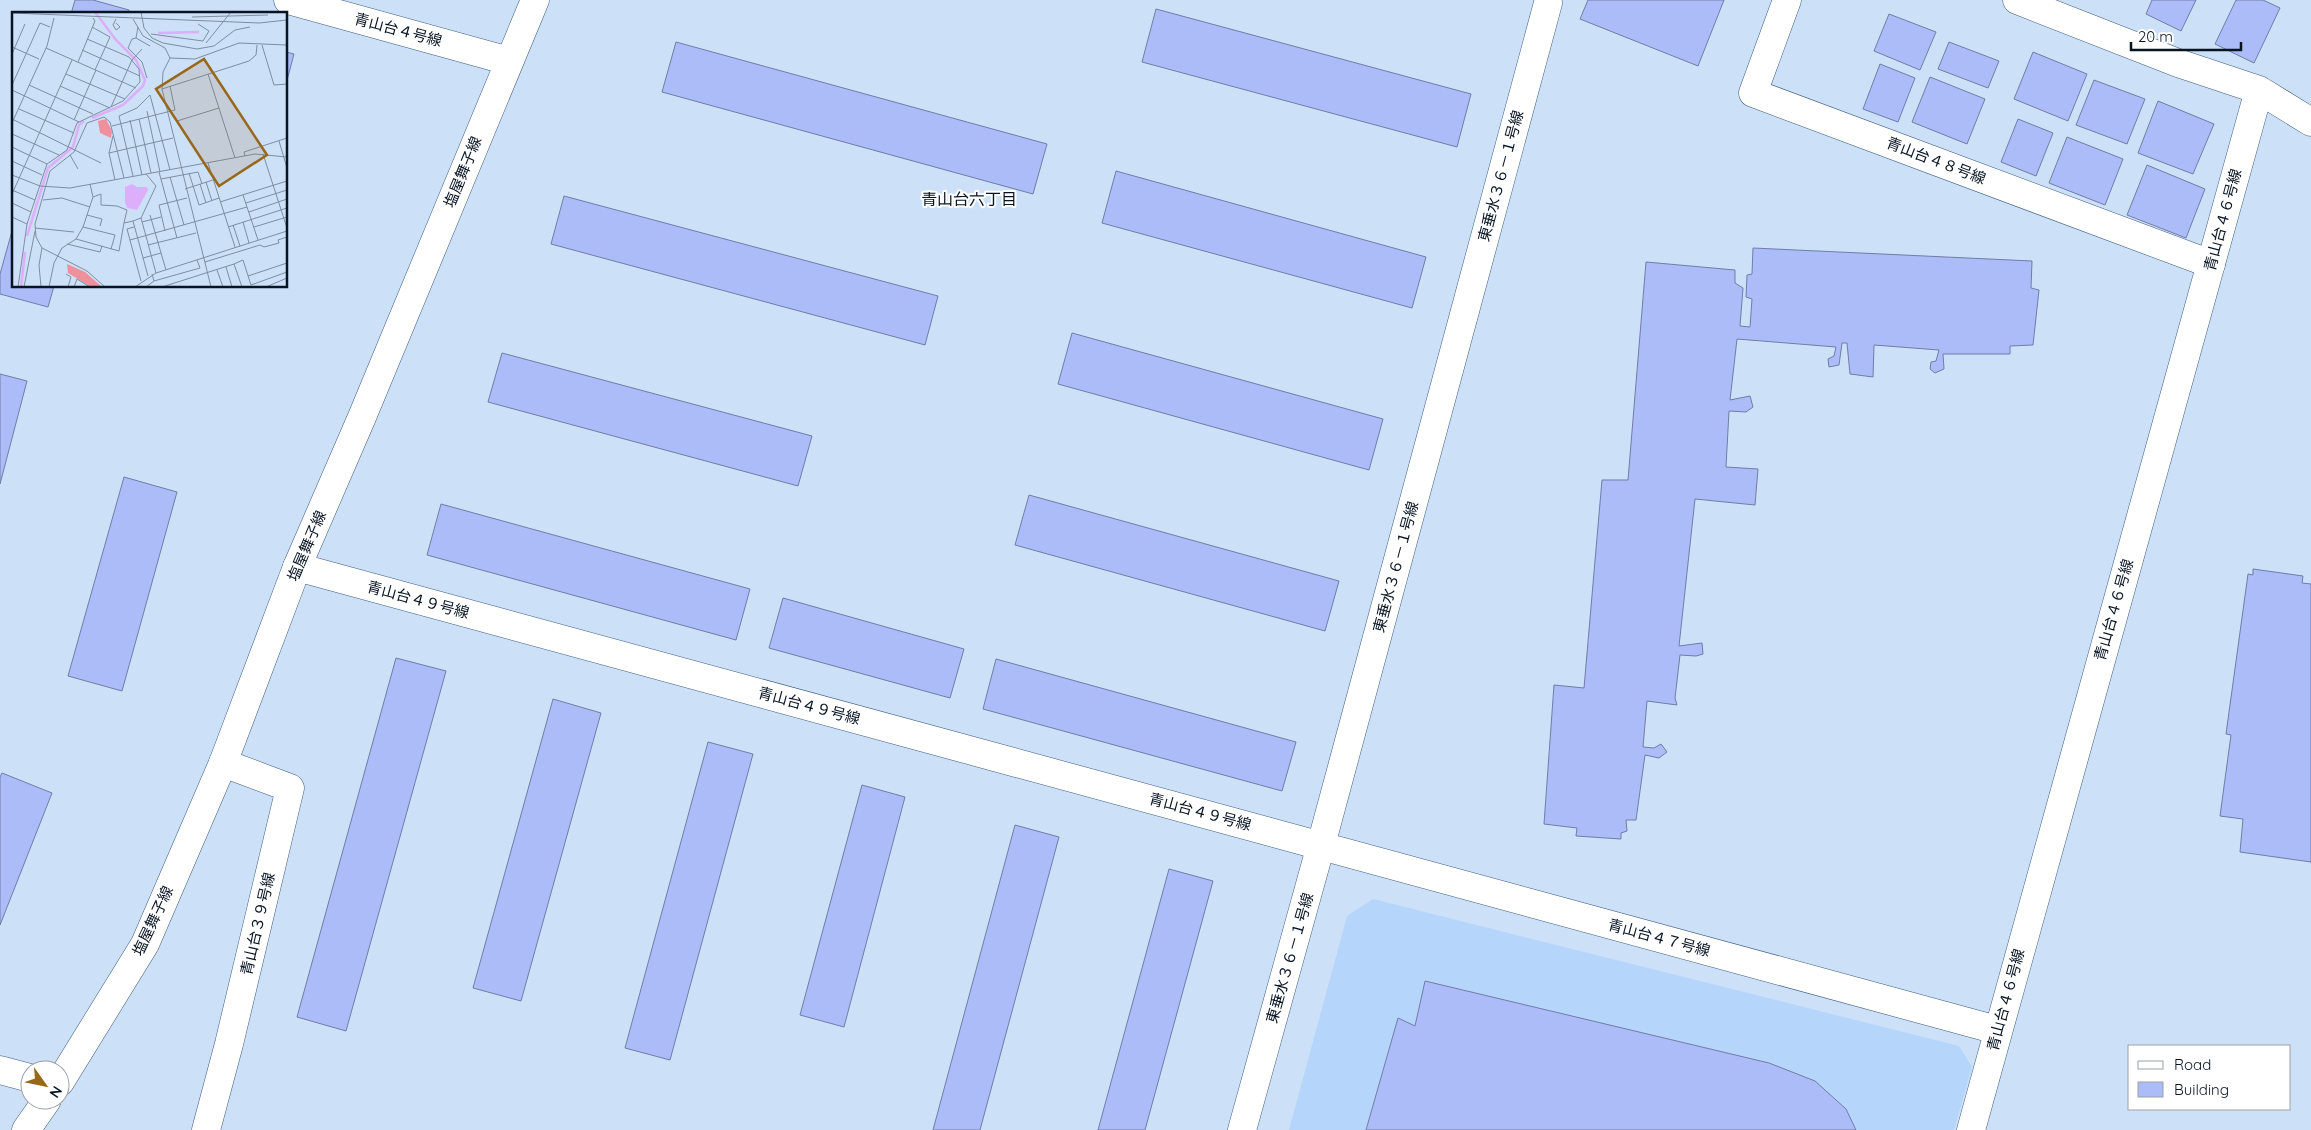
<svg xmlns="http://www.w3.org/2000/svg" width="2311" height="1130" font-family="Quicksand,'Noto Sans JP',sans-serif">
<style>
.built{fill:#b6d5fa}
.building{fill:#acbcf8;stroke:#717ca7}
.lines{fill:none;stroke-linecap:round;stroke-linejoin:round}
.pedestrian-casing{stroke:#3d5b7e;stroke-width:29}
.minor-casing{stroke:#3d5b7e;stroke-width:29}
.tertiary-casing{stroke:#3d5b7e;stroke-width:29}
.pedestrian{stroke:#fff;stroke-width:28}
.minor{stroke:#fff;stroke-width:28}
.tertiary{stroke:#fff;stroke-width:28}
.labels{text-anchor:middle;stroke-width:4;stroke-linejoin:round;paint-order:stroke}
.street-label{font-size:15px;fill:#081422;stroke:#fff}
.neighbourhood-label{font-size:16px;fill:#081422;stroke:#fff}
.inset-river{fill:none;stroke:#ddaef9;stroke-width:2.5}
.inset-road{fill:none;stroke:#7e8ea2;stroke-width:1}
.view{fill:#98671a;fill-opacity:0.15;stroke:#98671a;stroke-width:2.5}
.inset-edge{fill:none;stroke:#081422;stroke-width:2.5}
</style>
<rect width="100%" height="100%" fill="#cce0f8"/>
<!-- built -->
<path class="built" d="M 1373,899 L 1959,1046 L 1972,1067 L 1954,1130 L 1289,1130 L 1347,916 Z"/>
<!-- building -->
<path class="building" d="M 75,0 L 93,0 L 129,10 L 128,14 L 71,14 Z
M 1588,0 L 1724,0 L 1698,66 L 1580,19 Z
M 2152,0 L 2196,0 L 2181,31 L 2146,14 Z
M 2236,0 L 2263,0 L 2280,8 L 2254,63 L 2215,44 Z
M 1156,9 L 1471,94 L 1457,147 L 1142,62 Z
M 1889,14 L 1936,32 L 1920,70 L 1874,51 Z
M 676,42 L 1047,144 L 1033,194 L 662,92 Z
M 1949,42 L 1999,61 L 1988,88 L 1938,69 Z
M 286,52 L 294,54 L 286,84 Z
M 2033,52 L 2087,74 L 2068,121 L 2014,99 Z
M 1880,64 L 1915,78 L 1898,122 L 1863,109 Z
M 1930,77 L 1985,99 L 1967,144 L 1912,122 Z
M 2094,80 L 2145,99 L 2127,144 L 2076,125 Z
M 2158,101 L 2214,124 L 2193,174 L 2138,153 Z
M 2018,119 L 2053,133 L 2036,176 L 2001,162 Z
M 2067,137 L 2123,159 L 2105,205 L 2049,183 Z
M 2147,165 L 2205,189 L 2186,238 L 2127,215 Z
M 1116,171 L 1426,257 L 1412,308 L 1102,223 Z
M 564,196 L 938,296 L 925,345 L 551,244 Z
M 14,224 L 14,286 L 54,286 L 48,307 L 0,294 L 0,274 Z
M 1753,248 L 2032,261 L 2031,288 L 2039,290 L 2033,345 L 2010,346 L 2010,354 L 1943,354 L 1944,369 L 1935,373 L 1930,369 L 1931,362 L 1936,361 L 1939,350 L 1874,345 L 1873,377 L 1850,374 L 1847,343 L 1842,343 L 1839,365 L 1829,367 L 1828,359 L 1834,356 L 1836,347 L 1737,339 L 1730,400 L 1750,396 L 1753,407 L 1746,412 L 1729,411 L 1726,467 L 1758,469 L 1755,505 L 1695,499 L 1679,646 L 1702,643 L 1703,654 L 1696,656 L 1680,655 L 1675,698 L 1677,705 L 1647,701 L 1643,747 L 1654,748 L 1661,744 L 1667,752 L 1659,758 L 1645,755 L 1636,820 L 1626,820 L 1627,831 L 1621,833 L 1621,839 L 1576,836 L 1577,828 L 1544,824 L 1554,685 L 1584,688 L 1602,480 L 1628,480 L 1646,262 L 1735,270 L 1735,283 L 1743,288 L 1740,326 L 1750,327 L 1752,299 L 1746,297 L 1747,275 L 1752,274 Z
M 1072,333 L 1383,419 L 1369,470 L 1058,384 Z
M 502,353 L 812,436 L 798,486 L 488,402 Z
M 0,374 L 27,381 L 0,484 Z
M 124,477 L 177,492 L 122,691 L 68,676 Z
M 1029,495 L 1339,581 L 1325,631 L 1015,545 Z
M 441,504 L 750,589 L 736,640 L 427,555 Z
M 2253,569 L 2303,576 L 2302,583 L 2311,584 L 2311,862 L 2240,852 L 2243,819 L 2220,816 L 2231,735 L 2226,734 L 2248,574 L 2253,575 Z
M 783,598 L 964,649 L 950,698 L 769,648 Z
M 396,658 L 446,671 L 346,1031 L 297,1017 Z
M 996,659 L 1296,742 L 1282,791 L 983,709 Z
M 553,699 L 601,713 L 521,1001 L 473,988 Z
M 708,742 L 753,754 L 670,1060 L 625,1048 Z
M 2,773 L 52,793 L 0,925 L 0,777 Z
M 862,785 L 905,797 L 844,1027 L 800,1015 Z
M 1015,825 L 1059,837 L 980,1130 L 933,1130 Z
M 1169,869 L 1213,881 L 1145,1130 L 1098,1130 Z
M 1425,981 L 1769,1063 L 1815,1081 L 1846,1109 L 1856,1130 L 1366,1130 L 1398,1018 L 1415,1026 Z"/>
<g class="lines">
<!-- pedestrian casing -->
<g class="pedestrian-casing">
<path id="pedestrian" d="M 1242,1130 L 1321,845"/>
</g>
<!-- minor casing -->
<g class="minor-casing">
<path id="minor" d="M 288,0 L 509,61
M 1787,0 L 1753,93 L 2211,264
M 297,567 L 1997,1030
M 1321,845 L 1548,3
M 0,1070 L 30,1078
M 206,1130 L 229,1044 L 290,788 L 223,763"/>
</g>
<!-- tertiary casing -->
<g class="tertiary-casing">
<path id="tertiary" d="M 2017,0 L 2178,63 L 2259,90 L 2311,122
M 60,1082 L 145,944 L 223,763 L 297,567 L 362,417 L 535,0
M 26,1130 L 47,1100
M 1971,1130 L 2259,90"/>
</g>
<!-- pedestrian -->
<use href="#pedestrian" class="pedestrian"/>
<!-- minor -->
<use href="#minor" class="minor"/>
<!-- tertiary -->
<use href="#tertiary" class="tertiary"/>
</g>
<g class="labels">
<!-- street labels -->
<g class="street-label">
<text transform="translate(398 30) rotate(15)" y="5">青山台４号線</text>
<text transform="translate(1936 161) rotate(21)" y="5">青山台４８号線</text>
<text transform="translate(463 172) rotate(-68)" y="5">塩屋舞子線</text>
<text transform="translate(1501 176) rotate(-75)" y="5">東垂水３６－１号線</text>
<text transform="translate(2223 220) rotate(-75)" y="5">青山台４６号線</text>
<text transform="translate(307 546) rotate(-67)" y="5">塩屋舞子線</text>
<text transform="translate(1396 567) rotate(-75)" y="5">東垂水３６－１号線</text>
<text transform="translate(418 600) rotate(15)" y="5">青山台４９号線</text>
<text transform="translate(2114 610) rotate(-74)" y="5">青山台４６号線</text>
<text transform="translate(809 706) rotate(15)" y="5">青山台４９号線</text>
<text transform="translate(1200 812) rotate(15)" y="5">青山台４９号線</text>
<text transform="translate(153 921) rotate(-65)" y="5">塩屋舞子線</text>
<text transform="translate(258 924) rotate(-77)" y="5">青山台３９号線</text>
<text transform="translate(1659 938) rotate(15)" y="5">青山台４７号線</text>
<text transform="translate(1290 958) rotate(-74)" y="5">東垂水３６－１号線</text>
<text transform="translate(2006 1000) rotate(-75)" y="5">青山台４６号線</text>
</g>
<!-- neighbourhood labels -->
<g class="neighbourhood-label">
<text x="969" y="205">青山台六丁目</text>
</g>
</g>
<!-- overview -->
<g transform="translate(12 12)">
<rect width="275" height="275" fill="#cce0f8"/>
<path d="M 94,107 L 100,119 L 99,126 L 88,121 L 86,109 ZM 55,252 L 73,260 L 90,275 L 79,275 L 56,261 Z" fill="#ef919c"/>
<path d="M 120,172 L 125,175 L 135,175 L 136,178 L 125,198 L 115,196 L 113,190 L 113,175 Z" fill="#ddaef9"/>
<path class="inset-river" d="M 146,21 L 187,20M 80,106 L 111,93 L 131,74 L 133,68 L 124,48 L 104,28 L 83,0M 15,224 L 36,156 L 61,135 L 67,113 L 72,109M 9,275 L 13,240"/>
<path class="inset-road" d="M 129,0 L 132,16 L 140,26 L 151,31 L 185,37 L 202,34 L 223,18 L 238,15M 0,1 L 247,11 L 275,8M 180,5 L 256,3M 104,7 L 101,13 L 104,18 L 108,15 L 104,11M 121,7 L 131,24 L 153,36 L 158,46 L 151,60 L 150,77 L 199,275M 80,15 L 98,25 L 83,58M 126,15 L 124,26 L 120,27 L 116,36 L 130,50 L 135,66M 139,22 L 191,29 L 197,19 L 186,12M 124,26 L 138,34M 194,31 L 219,0M 250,33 L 262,73 L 275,72M 0,35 L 27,47M 34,36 L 124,76M 70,38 L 128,64M 0,42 L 13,12M 158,46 L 183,47 L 227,31 L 275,33M 66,50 L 83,9 L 81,6M 54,62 L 113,87M 196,62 L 223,146M 0,73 L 28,11 L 38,15M 17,73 L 81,102M 48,74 L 98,96M 150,77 L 237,49 L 244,43 L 245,33M 0,78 L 67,110M 99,95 L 120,48 L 130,37M 7,97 L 62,121M 135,99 L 148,160M 0,107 L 89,151M 127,107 L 139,161M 62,108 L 84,58M 118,108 L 130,163M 165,109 L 207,96M 0,111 L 35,34 L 42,6M 100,114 L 163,98 L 158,74M 0,122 L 47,143M 101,124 L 97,141 L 103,168M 267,129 L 275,156M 0,135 L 35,152M 97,141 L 161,126M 251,142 L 275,216M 58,143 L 66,157M 233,144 L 232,140 L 275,126M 0,149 L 30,163M 196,151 L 223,235M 147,160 L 165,226M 177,161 L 187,193 L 207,186M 134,162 L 144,174 L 129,206 L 144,261M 0,163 L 28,174 L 58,176 L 243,142 L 275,145M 121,164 L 107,104 L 125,96 L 138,83 L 158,158M 158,165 L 172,213M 149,167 L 186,160 L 190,172M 194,170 L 200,189M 188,172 L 194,191M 173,177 L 201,168M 0,178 L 23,188M 0,182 L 60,48M 231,183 L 246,228M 81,185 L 89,182 L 89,193 L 105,194 L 115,198 L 112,211 L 121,209M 31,188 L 50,186 L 78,195M 208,190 L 275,169M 0,191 L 19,200M 234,191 L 275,178M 237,200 L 275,187M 75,203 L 90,207 L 88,214M 138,203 L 154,258M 0,205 L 15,212M 129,206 L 121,209 L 136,264M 130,210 L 149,205M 231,210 L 237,231M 221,213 L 228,234M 71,215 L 103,223 L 99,237M 122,215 L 115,217 L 129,269M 216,215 L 275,196M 242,215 L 275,205M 23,216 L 62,220M 153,219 L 147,193 L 175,186M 64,227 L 107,239 L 112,211M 118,228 L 235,195M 55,232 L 88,240 L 90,234M 136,233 L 184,221M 131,246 L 149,241M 193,250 L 248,233 L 252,235 L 267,231 L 266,228 L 275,225M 222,252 L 231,248 L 239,273 L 275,260M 214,255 L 220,275M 205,258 L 211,275M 54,262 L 59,265 L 56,275M 236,264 L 275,251M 142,269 L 188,256 L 185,248M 6,275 L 15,212 L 35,152 L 55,138 L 65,111 L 111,89 L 128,70 L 127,57 L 117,45 L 75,27M 12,275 L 23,219M 29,275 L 27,253 L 30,236M 37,275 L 42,251 L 50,236 L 64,227 L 71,215 L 81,185 L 78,172M 62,275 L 65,267 L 78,275M 93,275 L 75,259 L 30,236 L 24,225 L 23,212 L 38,159 L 62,140 L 75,111 L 92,105 L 98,110 L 112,166M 123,275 L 144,261 L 275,219M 134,275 L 142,269 L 140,262M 150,275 L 222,252 L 230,275M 254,275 L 275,266"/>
<path class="view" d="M 192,47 L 255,143 L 207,174 L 144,77 Z"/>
<rect width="275" height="275" class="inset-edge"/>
</g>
<!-- legend -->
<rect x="2128" y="1045" width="162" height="65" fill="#ffffff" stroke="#9ca1a7"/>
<rect x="2138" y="1061" width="25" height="8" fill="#ffffff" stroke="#9ca1a7"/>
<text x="2174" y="1070" font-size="15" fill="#081422">Road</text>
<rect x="2138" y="1082" width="25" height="15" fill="#acbcf8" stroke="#9ca1a7"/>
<text x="2174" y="1095" font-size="15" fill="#081422">Building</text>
<!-- north arrow -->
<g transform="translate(45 1085) rotate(123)"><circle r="24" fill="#ffffff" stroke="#9ca1a7"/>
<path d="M0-4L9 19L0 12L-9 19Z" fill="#98671a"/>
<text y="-8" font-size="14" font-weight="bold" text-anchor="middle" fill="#081422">N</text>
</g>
<!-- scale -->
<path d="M2131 42v8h110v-8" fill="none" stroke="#081422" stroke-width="2.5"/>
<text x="2138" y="42" font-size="15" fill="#081422" stroke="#ffffff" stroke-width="4" paint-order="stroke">20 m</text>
</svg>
